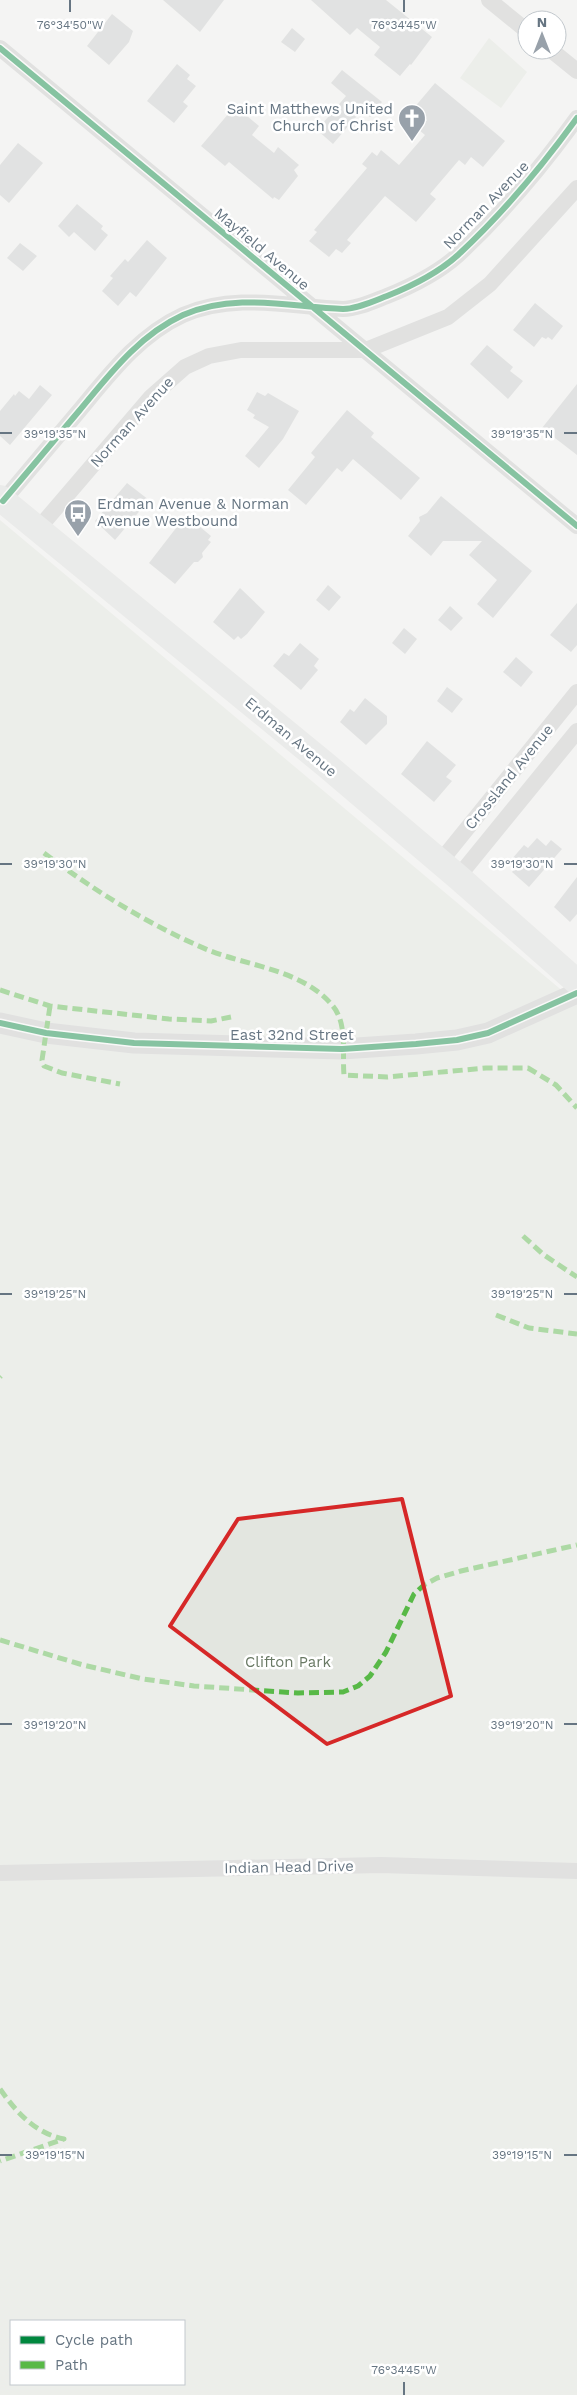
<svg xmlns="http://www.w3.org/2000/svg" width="577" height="2395" font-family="'Work Sans',sans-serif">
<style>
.green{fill:#e3e6e0;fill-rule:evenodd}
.building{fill:#cbcdce}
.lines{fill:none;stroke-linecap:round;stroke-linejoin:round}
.minor{stroke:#c9cacb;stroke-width:16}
.tertiary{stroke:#c9cacb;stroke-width:21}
.primary{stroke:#dedfdf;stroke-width:26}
.quiet{stroke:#58b947;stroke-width:5;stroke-dasharray:10 5;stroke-linecap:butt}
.cycleway-casing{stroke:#fff;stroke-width:9}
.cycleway{stroke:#00873e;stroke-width:6}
.marked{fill:none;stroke:#d62828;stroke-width:4;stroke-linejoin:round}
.ticks{fill:none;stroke:#667582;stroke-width:2}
.labels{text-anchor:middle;stroke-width:5;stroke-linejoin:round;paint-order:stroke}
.poi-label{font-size:15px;fill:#667582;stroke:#fff;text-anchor:end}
.street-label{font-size:15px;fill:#667582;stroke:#fff}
.park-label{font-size:15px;fill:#697964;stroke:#fff}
.ticks-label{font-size:12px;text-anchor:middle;fill:#667582;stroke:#fff;stroke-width:5;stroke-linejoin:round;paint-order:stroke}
</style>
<rect width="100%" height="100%" fill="#f4f4f3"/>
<!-- green -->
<path class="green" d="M 489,38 L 527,72 L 501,108 L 460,78 Z
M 0,520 L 577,1003 L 577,2395 L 0,2395 ZM 11,2321 L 184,2321 L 184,2384 L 11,2384 Z"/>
<!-- building -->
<path class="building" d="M 163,0 L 224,0 L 200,32 Z
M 311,0 L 386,0 L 432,37 L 411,65 L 410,64 L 400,76 L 374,55 L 380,47 L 357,28 L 350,35 Z
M 112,14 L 133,31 L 129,42 L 109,65 L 87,46 Z
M 292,28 L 305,39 L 295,52 L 281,42 Z
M 177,64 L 190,75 L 187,79 L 196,86 L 183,102 L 188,106 L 174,123 L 147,101 Z
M 342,70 L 382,102 L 370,117 L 362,110 L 333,144 L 317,130 L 346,96 L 331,83 Z
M 435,83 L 505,141 L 483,167 L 471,157 L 465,165 L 459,160 L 430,194 L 436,199 L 416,222 L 385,196 L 347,240 L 351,243 L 342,253 L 336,249 L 329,257 L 309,241 L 317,232 L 314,230 L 367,168 L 362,164 L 372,152 L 377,156 L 381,150 L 399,165 L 425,135 L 419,130 L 427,120 L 413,109 Z
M 235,106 L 259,126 L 252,135 L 274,153 L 278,147 L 299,165 L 294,170 L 298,176 L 279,200 L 274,197 L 273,199 L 229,162 L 225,166 L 201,146 Z
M 18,143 L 43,163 L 9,203 L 0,195 L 0,165 Z
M 77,204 L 103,226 L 101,229 L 108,235 L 95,251 L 74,232 L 69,237 L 58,226 Z
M 147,240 L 167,258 L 136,297 L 130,292 L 118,306 L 102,291 L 113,278 L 110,276 L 125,259 L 128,262 Z
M 20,243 L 37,256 L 23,271 L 7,258 Z
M 535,303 L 563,326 L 552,340 L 548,337 L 546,339 L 542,337 L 534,347 L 513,330 Z
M 487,345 L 513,367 L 510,371 L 523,381 L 508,399 L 470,364 Z
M 577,384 L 577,455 L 542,428 Z
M 40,385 L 52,395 L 10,445 L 0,436 L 0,411 L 14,394 L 15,396 L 19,391 L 29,399 Z
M 257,392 L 265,396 L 268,393 L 299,411 L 283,439 L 259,468 L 245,456 L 269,427 L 253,418 L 255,415 L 247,410 Z
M 347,410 L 374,433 L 371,437 L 420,478 L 401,500 L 353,459 L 342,472 L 337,468 L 306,505 L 288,490 L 315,457 L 311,453 Z
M 127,483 L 149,500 L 115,540 L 95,521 Z
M 441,496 L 532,571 L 493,618 L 477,604 L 497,580 L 469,555 L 482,541 L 443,541 L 431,556 L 408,536 L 420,521 L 419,517 L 427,513 Z
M 183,519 L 196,529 L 199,526 L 211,536 L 208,540 L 211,542 L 202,553 L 203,557 L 198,562 L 194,562 L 175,584 L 149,563 Z
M 328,585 L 341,597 L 329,611 L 316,600 Z
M 240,588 L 265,612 L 247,634 L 241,639 L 238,636 L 234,640 L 213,622 Z
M 577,603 L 577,645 L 571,652 L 550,635 Z
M 450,606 L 463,618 L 451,631 L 438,620 Z
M 404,628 L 417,639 L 405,654 L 392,643 Z
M 300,643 L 319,659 L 314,666 L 318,670 L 301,690 L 273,666 L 284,653 L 289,656 Z
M 516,657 L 533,672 L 521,687 L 503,672 Z
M 447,687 L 463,699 L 452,713 L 437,701 Z
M 365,698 L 387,716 L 387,724 L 366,745 L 340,722 L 350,709 L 354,712 Z
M 427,741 L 456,765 L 446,777 L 452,781 L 434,802 L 401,774 Z
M 537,838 L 546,846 L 551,840 L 562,849 L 529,887 L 512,872 L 517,865 L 511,860 L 524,845 L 528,848 Z
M 577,877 L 577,914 L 570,922 L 554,907 Z"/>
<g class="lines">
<!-- minor -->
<path class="minor" d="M 489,0 L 527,31
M 0,48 L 577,526
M 551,50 L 577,71
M 3,501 C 28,471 54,441 79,411 C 109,375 139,335 183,315 C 235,292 290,307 343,309 C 357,309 374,301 387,296 C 412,286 438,273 458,255 C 501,215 543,165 577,118
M 38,529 L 151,397 L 185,367 L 209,356 L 241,350 L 366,350 L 448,317 L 490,284 L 577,188
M 440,862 L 577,692
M 458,877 L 577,731
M 0,1873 L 381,1865 L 577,1871"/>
<!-- tertiary -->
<path class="tertiary" d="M 0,1023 L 46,1033 L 134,1043 L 342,1049 L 416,1044 L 457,1040 L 488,1033 L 577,993"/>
<!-- primary -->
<path class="primary" d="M 0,498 L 326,765 L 458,877 L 577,982"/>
<!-- quiet -->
<path class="quiet" d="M 44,853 C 95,891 149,925 208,950 C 248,966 303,970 332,1005 C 348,1023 342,1053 344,1075 L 387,1077 L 486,1068 L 528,1068 L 556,1085 L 577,1108
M 0,990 L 50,1006 L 169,1019 L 211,1021 L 231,1017
M 50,1006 L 42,1060 L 44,1066 L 62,1073 L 120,1084
M 523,1236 L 544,1255 L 577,1277
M 496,1315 L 529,1328 L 577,1334
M 0,1377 L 1,1376
M 0,1640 L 83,1665 L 143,1679 L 194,1686 L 298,1693 L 343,1692 L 358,1686 L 370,1676 L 386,1652 L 414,1594 L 424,1585 L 437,1578 L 461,1571 L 577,1545
M 0,2089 C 17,2113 35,2133 64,2139 L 0,2161"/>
<!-- cycleway casing -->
<g class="cycleway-casing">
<path id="cycleway" d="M 0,48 L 577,526
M 3,501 C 28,471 54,441 79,411 C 109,375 139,335 183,315 C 235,292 290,307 343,309 C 357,309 374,301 387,296 C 412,286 438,273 458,255 C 501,215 543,165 577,118
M 0,1023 L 46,1033 L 134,1043 L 342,1049 L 416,1044 L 457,1040 L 488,1033 L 577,993"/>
</g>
<!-- cycleway -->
<use href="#cycleway" class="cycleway"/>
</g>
<!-- marked area -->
<path d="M0 0H577V2395H0ZM 402,1499 L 451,1696 L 327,1744 L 170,1626 L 238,1519 Z" fill="#f4f4f3" fill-opacity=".55" fill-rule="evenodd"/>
<path class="marked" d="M 402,1499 L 451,1696 L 327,1744 L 170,1626 L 238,1519 Z"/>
<!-- ticks -->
<path class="ticks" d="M 70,0 L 70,12M 404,0 L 404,12M 0,433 L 12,433M 564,433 L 577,433M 0,864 L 12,864M 564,864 L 577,864M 0,1294 L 12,1294M 564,1294 L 577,1294M 0,1724 L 12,1724M 564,1724 L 577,1724M 0,2155 L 12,2155M 564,2155 L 577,2155M 404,2382 L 404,2395"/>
<!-- icons -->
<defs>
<g id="church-pin" transform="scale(1.4375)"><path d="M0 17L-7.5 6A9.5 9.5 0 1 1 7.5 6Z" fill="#98a1aa" stroke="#fff"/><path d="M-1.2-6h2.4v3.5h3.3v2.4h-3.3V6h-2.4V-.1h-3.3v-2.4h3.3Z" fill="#fff"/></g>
<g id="bus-pin" transform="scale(1.4375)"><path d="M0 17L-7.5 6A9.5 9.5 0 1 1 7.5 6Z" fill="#98a1aa" stroke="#fff"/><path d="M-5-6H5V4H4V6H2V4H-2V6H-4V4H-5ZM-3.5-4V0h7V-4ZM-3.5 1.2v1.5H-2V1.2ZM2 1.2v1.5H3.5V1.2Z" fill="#fff"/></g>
</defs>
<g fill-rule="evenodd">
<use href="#church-pin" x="412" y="118"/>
<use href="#bus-pin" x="78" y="513"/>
</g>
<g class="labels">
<!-- poi labels -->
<g class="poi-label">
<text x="393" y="114">Saint Matthews United<tspan x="393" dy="17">Church of Christ</tspan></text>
<text x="97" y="509" text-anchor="start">Erdman Avenue &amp; Norman<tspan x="97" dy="17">Avenue Westbound</tspan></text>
</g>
<!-- street labels -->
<g class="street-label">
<text transform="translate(486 205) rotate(-46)" y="5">Norman Avenue</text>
<text transform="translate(262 249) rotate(40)" y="5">Mayfield Avenue</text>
<text transform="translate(132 422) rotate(-48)" y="5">Norman Avenue</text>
<text transform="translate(291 737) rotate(40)" y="5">Erdman Avenue</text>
<text transform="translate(509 777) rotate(-51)" y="5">Crossland Avenue</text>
<text x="292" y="1040">East 32nd Street</text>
<text transform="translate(289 1867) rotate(-1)" y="5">Indian Head Drive</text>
</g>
<!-- park labels -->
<g class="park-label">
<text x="288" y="1667">Clifton Park</text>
</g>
</g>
<g class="ticks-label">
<text x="70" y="29">76°34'50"W</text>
<text x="404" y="29">76°34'45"W</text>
<text x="55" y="438">39°19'35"N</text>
<text x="522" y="438">39°19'35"N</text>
<text x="55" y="868">39°19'30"N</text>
<text x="522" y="868">39°19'30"N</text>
<text x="55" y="1298">39°19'25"N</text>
<text x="522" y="1298">39°19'25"N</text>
<text x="55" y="1729">39°19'20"N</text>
<text x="522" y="1729">39°19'20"N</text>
<text x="55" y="2159">39°19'15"N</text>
<text x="522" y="2159">39°19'15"N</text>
<text x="404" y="2374">76°34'45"W</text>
</g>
<!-- legend -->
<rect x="10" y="2320" width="175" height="65" fill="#ffffff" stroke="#c2c8cd"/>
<rect x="20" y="2336" width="25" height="8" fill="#00873e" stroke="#c2c8cd"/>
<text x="55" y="2345" font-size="15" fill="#667582">Cycle path</text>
<rect x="20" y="2361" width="25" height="8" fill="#58b947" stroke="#c2c8cd"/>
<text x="55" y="2370" font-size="15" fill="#667582">Path</text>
<!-- north arrow -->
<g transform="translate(542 35)"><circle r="24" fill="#ffffff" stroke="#c2c8cd"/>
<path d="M0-4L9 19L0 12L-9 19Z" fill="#98a1aa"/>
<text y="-8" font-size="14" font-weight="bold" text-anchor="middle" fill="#667582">N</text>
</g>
</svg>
